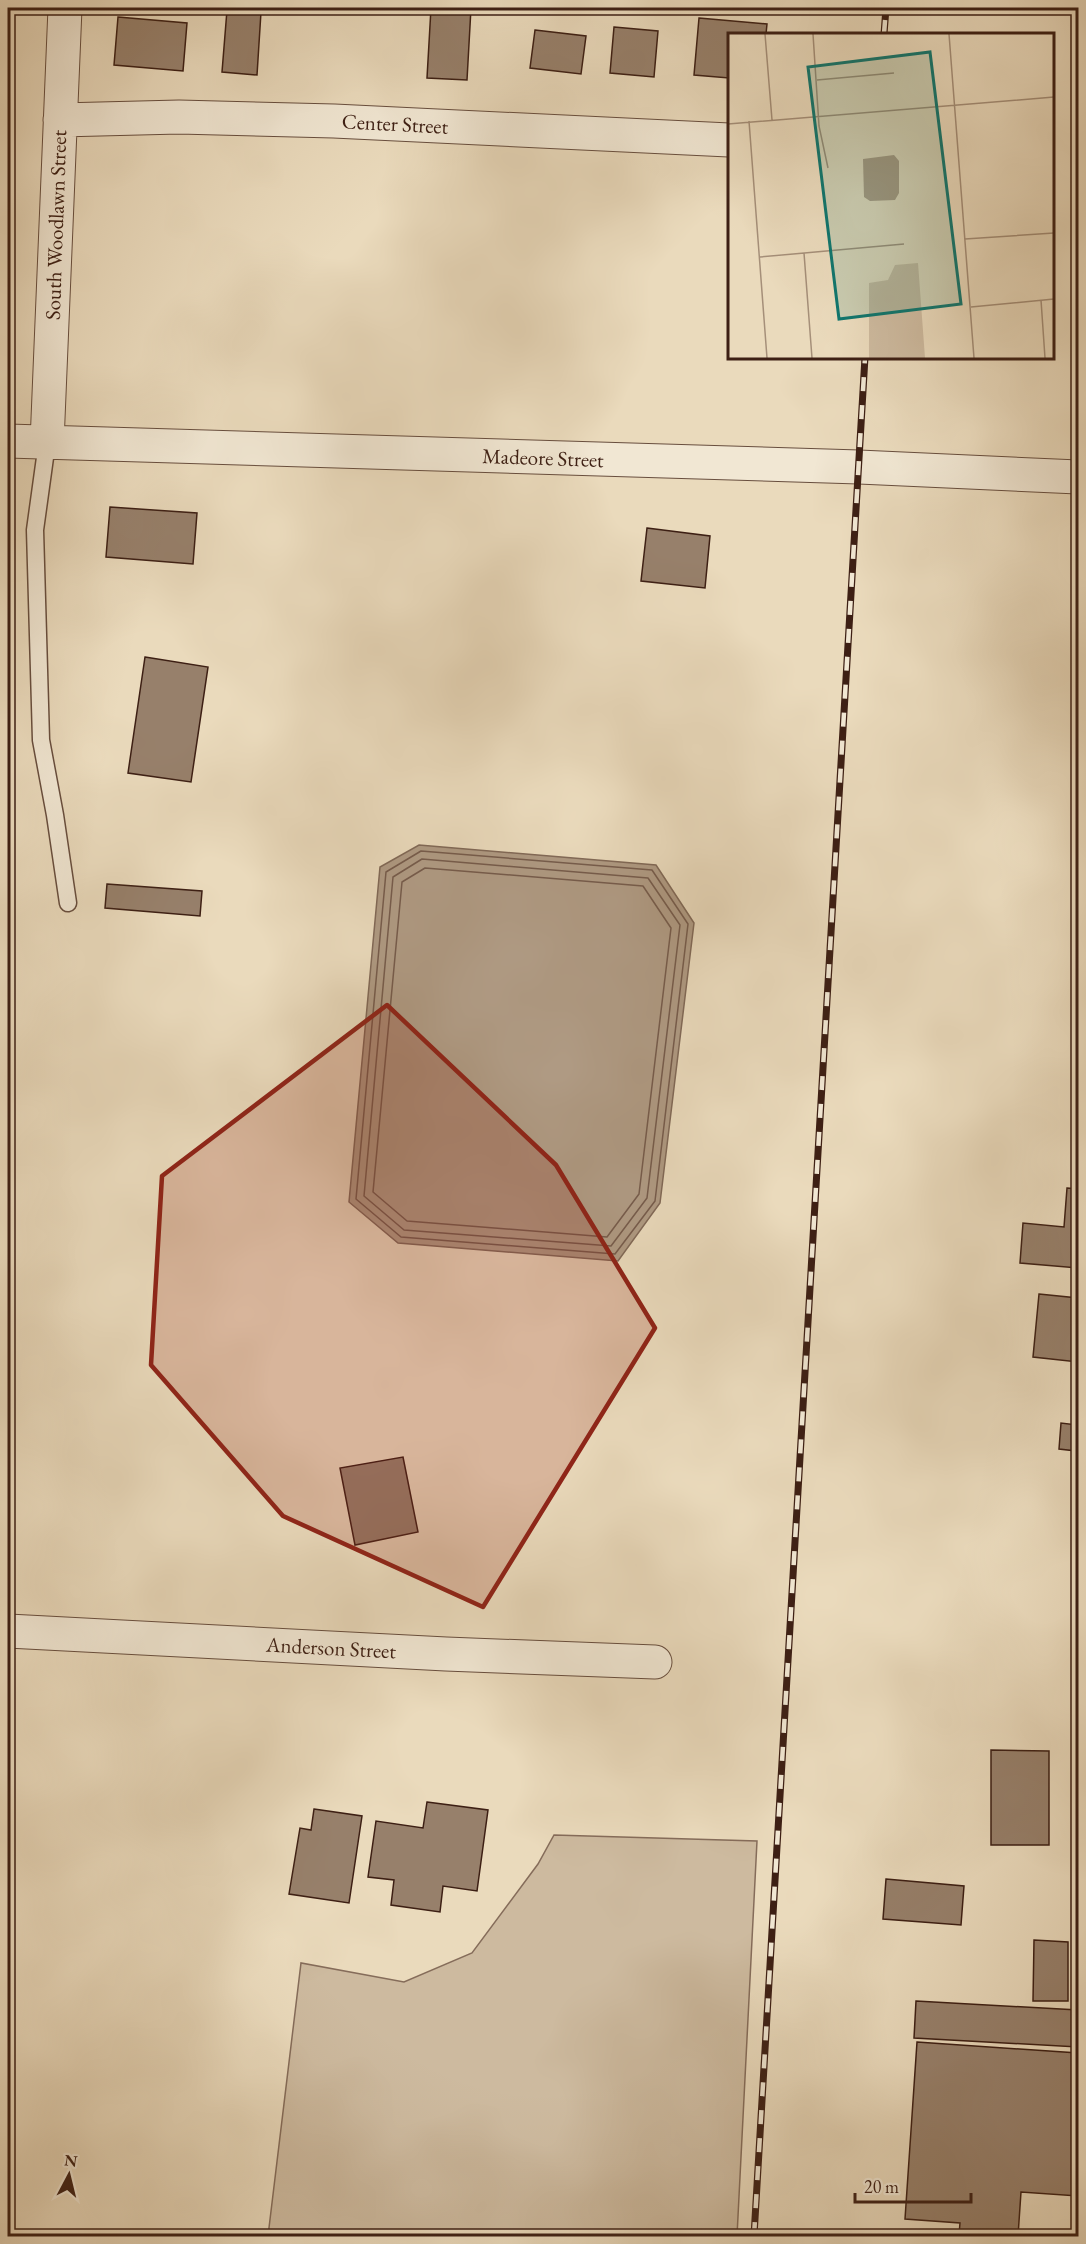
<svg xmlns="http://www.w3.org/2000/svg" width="1086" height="2244" font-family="'EB Garamond',serif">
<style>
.green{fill:#cdba9f;stroke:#856c5a;stroke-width:1.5}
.water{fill:#af9a83;stroke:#816957;stroke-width:1.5}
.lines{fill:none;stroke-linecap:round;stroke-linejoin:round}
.shore{stroke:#765c4c;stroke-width:1.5}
.building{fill:#97806b;stroke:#3d1f14;stroke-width:1.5}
.lane-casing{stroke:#684e3e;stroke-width:19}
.street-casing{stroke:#684e3e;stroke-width:35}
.lane{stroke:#f1e7d3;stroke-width:16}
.street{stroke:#f1e7d3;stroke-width:33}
.rail-casing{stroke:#3d1f14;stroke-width:7}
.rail{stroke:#f1e7d3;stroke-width:4.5;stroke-dasharray:14;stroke-linecap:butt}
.marked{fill:#8f2418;fill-opacity:0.2;stroke:#8f2418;stroke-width:4.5;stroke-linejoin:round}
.labels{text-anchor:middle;stroke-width:6;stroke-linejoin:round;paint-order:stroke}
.street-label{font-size:21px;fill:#3d1f14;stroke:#f1e7d3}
.inset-road{fill:none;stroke:#a58f79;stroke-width:1.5}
.view{fill:#0f766e;fill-opacity:0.15;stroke:#0f766e;stroke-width:3}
.inset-edge{fill:none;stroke:#3d1f14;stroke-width:3}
</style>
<rect width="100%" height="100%" fill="#eadabc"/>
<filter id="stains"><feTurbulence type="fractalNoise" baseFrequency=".00333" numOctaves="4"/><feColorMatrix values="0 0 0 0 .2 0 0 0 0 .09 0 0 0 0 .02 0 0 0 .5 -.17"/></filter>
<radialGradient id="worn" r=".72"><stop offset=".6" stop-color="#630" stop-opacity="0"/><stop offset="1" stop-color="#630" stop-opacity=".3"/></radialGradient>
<!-- green -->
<path class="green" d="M 554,1835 L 757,1841 L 737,2236 L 268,2236 L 301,1963 L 404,1982 L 472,1953 L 538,1864 Z"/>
<!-- water -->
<path class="water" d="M 419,845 L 656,865 L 694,923 L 660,1203 L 618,1261 L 398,1243 L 349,1202 L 380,867 Z"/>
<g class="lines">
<!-- shore -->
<path class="shore" d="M 421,851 L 652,870 L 688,924 L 655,1201 L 615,1254 L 401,1237 L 356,1199 L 386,872 Z
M 422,859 L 648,878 L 680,925 L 647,1198 L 611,1246 L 404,1230 L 364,1196 L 393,877 Z
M 425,868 L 643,886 L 671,928 L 639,1194 L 607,1237 L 407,1221 L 373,1192 L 402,882 Z"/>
</g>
<!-- building -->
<path class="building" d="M 431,8 L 471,8 L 467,80 L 427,78 Z
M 227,10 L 261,12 L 257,75 L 222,72 Z
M 118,17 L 187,23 L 183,71 L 114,65 Z
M 699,18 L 767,24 L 766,34 L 729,34 L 729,78 L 694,75 Z
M 614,27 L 658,31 L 654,77 L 610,73 Z
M 535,30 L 586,36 L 581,74 L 530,68 Z
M 110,507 L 197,513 L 193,564 L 106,557 Z
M 647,528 L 710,536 L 705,588 L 641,581 Z
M 145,657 L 208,667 L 191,782 L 128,773 Z
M 107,884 L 202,891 L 200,916 L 105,908 Z
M 1067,1188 L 1078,1189 L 1078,1268 L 1020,1263 L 1023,1223 L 1064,1227 Z
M 1039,1294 L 1078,1298 L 1078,1362 L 1033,1357 Z
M 1078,1414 L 1078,1488 L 1073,1488 L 1076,1451 L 1059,1449 L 1061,1423 L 1077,1425 Z
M 403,1457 L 418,1532 L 355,1545 L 340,1468 Z
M 991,1750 L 1049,1751 L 1049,1845 L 991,1845 Z
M 427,1802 L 488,1810 L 477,1891 L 443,1886 L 440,1912 L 391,1905 L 394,1880 L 368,1877 L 376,1821 L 423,1828 Z
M 314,1809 L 362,1816 L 349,1903 L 289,1894 L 300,1828 L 311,1830 Z
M 886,1879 L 964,1886 L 961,1925 L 883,1919 Z
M 1034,1940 L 1068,1942 L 1068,2001 L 1033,2001 Z
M 916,2001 L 1078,2010 L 1078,2047 L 914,2038 Z
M 917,2042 L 1078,2053 L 1078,2196 L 1021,2192 L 1018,2236 L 959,2235 L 960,2223 L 905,2219 Z"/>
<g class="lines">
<!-- lane casing -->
<g class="lane-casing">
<path id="lane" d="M 47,443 L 35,530 L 41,740 L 55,815 L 68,903"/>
</g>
<!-- street casing -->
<g class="street-casing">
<path id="street" d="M 60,120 L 179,117 L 334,121 L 729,140
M 8,441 L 859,467 L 1078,477
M 47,443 L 65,8
M 8,1631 L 446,1654 L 655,1662"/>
</g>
<!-- lane -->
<use href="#lane" class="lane"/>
<!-- street -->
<use href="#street" class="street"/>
<!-- rail casing -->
<g class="rail-casing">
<path id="rail" d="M 884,34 L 886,8
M 754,2236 L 865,357"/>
</g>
<!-- rail -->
<use href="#rail" class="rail"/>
</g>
<!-- marked area -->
<path class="marked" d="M 387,1005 L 556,1165 L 655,1328 L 483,1607 L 283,1516 L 151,1365 L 162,1176 Z"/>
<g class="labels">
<!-- street labels -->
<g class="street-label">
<text transform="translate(395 124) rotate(3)" y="7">Center Street</text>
<text transform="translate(56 225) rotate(-88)" y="7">South Woodlawn Street</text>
<text transform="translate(543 458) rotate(2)" y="7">Madeore Street</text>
<text transform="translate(331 1648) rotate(3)" y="7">Anderson Street</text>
</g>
</g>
<!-- overview -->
<g transform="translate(728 33)">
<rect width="326" height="326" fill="#eadabc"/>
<path d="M 190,230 L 197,325 L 141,325 L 141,250 L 160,247 L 167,232 Z" fill="#cdba9f"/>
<path d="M 166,122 L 171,128 L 171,160 L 167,167 L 142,168 L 136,164 L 135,126 Z" fill="#af9a83"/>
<path class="inset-road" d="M 37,1 L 44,87M 85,1 L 91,93 L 100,135M 221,1 L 246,325M 89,47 L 166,40M 21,88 L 39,325M 0,91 L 326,64M 237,206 L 326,200M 76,220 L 84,325M 32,224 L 176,211M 313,267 L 317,325M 243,274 L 326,266"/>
<path class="view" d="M 202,19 L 233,271 L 111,286 L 80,34 Z"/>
<rect width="326" height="326" class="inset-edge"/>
</g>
<!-- margin -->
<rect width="1086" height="2244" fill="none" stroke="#eadabc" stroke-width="30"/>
<rect x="9" y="9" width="1068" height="2226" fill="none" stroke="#3d1f14" stroke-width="3"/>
<rect x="15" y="15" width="1056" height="2214" fill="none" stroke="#3d1f14" stroke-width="1.5"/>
<!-- north arrow -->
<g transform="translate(69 2175) rotate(7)" stroke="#f1e7d3" stroke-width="4.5" paint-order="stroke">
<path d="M0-4.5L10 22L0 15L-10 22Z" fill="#3d1f14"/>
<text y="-9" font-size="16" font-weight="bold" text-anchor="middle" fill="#3d1f14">N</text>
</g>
<!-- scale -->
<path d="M855 2193v9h116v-9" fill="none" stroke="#3d1f14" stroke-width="3"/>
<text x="864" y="2193" font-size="18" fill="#3d1f14" stroke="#f1e7d3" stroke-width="4.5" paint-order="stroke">20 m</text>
<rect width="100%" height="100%" filter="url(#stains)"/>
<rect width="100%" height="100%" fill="url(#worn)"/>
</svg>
